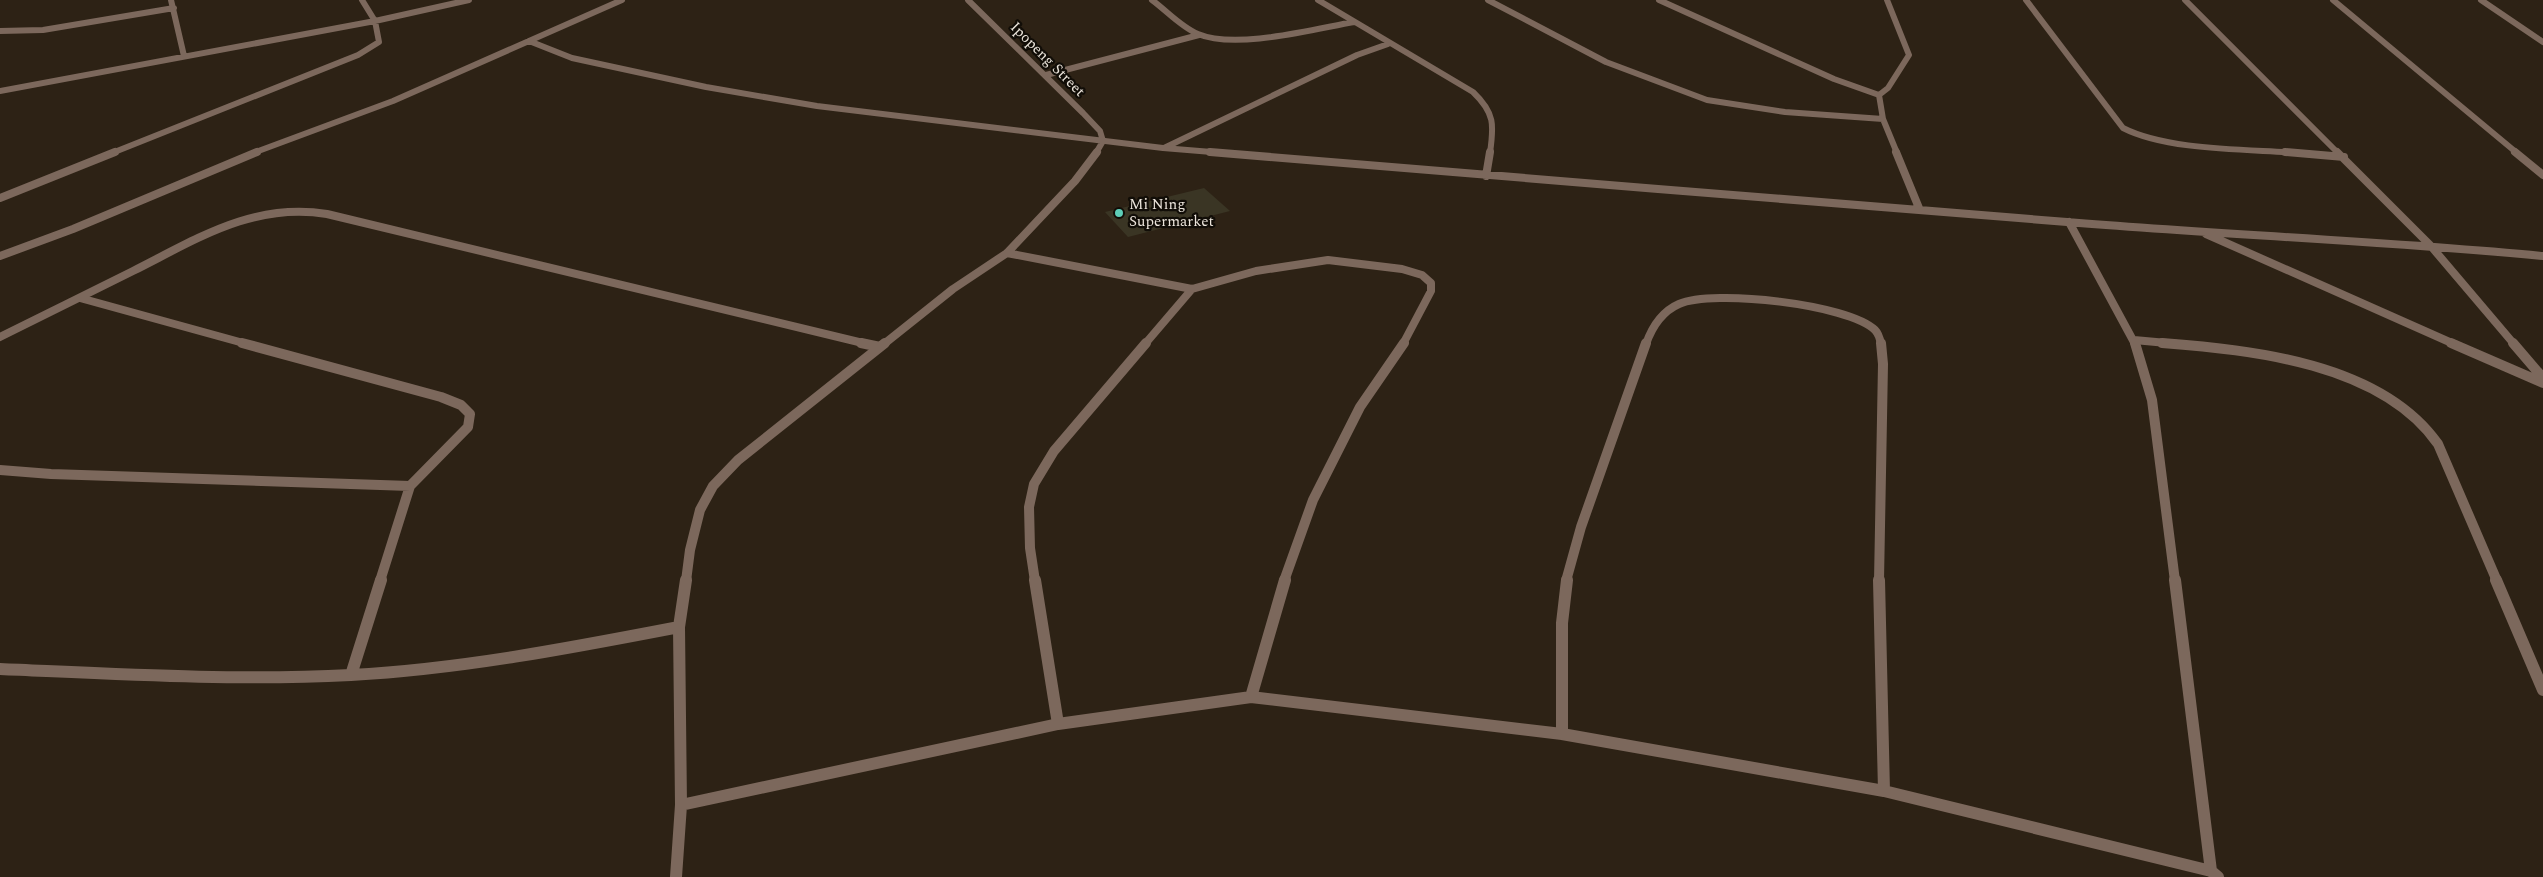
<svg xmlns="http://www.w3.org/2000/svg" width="2543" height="877" font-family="Spectral,serif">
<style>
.building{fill:#3a3524}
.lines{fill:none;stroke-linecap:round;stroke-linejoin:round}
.street-far3{stroke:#7c685c;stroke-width:6}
.street-far2{stroke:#7c685c;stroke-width:8}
.street-far1{stroke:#7c685c;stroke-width:10}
.street{stroke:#7c685c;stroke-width:12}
.poi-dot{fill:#5eceb8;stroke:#110d07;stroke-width:2}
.labels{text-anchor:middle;stroke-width:4.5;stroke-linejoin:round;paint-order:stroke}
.far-street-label{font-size:15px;fill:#ece5dc;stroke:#110d07}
.far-poi-label{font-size:15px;fill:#ece5dc;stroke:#110d07;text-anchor:start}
</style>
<rect width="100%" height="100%" fill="#2d2215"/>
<!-- building -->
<path class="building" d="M 1204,188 L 1230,211 L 1128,237 L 1105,212 Z"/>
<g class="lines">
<!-- street-far3 -->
<path class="street-far3" d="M 171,0 L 184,56
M 968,0 L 1083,113 L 1100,131 L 1103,141
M 1152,0 C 1167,11 1181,27 1198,34 C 1236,50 1314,29 1354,22
M 1318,0 L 1473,92 C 1495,113 1494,125 1490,153
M 1488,0 L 1606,62 L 1707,100 L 1785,112 L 1883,119
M 1659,0 L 1834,79 L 1879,95 L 1883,119 L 1897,153
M 2026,0 L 2123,128 C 2168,151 2248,149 2300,153
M 2185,0 L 2338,153
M 2333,0 L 2517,153
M 2481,0 L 2543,42
M 0,31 L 43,30 L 174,8
M 529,41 L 572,58 L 706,87 L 817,106 L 1163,148 L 1224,153
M 1046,75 L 1199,35
M 0,91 L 375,21 L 469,0
M 1879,95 L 1888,88 L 1909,55 L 1887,0
M 1164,148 L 1357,55 L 1388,44
M 112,153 L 358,55 L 379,42 L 375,21 L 362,0
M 253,153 L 393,101 L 622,0
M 1096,153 L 1103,141"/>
<!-- street-far2 -->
<path class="street-far2" d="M 1210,152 C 1496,177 1781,198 2067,222 C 2226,235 2385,241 2543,256
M 1896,152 L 1919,208
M 2285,152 L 2344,157
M 2337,152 L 2430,245 L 2514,344
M 2515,152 L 2543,175
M 1486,176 L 1490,152
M 0,198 L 115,152
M 2069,222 L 2135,344
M 2206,234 L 2454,344
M 1007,253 L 1192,289 L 1256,271 L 1328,260 L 1402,269 L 1422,275 L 1431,283 L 1431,291 L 1403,344
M 0,256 L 73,229 L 257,152
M 80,298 L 247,344
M 0,337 C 44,315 89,293 133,271 C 197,239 253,202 327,214 L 867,344
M 2134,340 L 2178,344
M 884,344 L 953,289 L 1007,253 L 1075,181 L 1097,152
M 1145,344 L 1192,289
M 1646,344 C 1652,327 1663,311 1679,304 C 1713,289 1848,304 1875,330 C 1879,334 1880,339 1881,344"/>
<!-- street-far1 -->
<path class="street-far1" d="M 242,343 L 441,397 L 461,405 L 470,414 L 468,427 L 410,486 L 380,581
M 861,343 L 880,347
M 2135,343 L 2152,400 L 2175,581
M 2162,343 C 2253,350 2381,363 2438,444 L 2497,581
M 2451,343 L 2543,383
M 2513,343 L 2543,378
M 0,470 L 51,474 L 410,486
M 686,581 L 690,550 L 700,510 L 713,486 L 738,460 L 885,343
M 1035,581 L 1030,548 L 1029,507 L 1034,484 L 1054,451 L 1146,343
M 1284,581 L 1313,500 L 1360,407 L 1404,343
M 1566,581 L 1581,527 L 1646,343
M 1879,581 L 1883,364 L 1881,343"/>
<!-- street -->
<path class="street" d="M 1035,580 L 1058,724
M 1879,580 L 1884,791
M 2175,580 L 2211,871
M 2496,580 L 2543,690
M 0,669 C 117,674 234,681 351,675 C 461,669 570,648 679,627
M 351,675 L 381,580
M 1251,697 L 1285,580
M 1562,734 L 1562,623 L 1567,580
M 681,805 L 1058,724 L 1251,697 L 1562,734 L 1884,791 L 2211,871 L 2218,877
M 676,877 L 681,805 L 679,627 L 686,580"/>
</g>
<!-- markers -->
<circle class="poi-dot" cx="1119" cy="213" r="5"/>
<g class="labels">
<!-- far-street labels -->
<g class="far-street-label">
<text transform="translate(1048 59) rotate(45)" y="5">Ipopeng Street</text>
</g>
<!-- far-poi labels -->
<g class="far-poi-label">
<text x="1129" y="209">Mi Ning<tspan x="1129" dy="17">Supermarket</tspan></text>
</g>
</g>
</svg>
